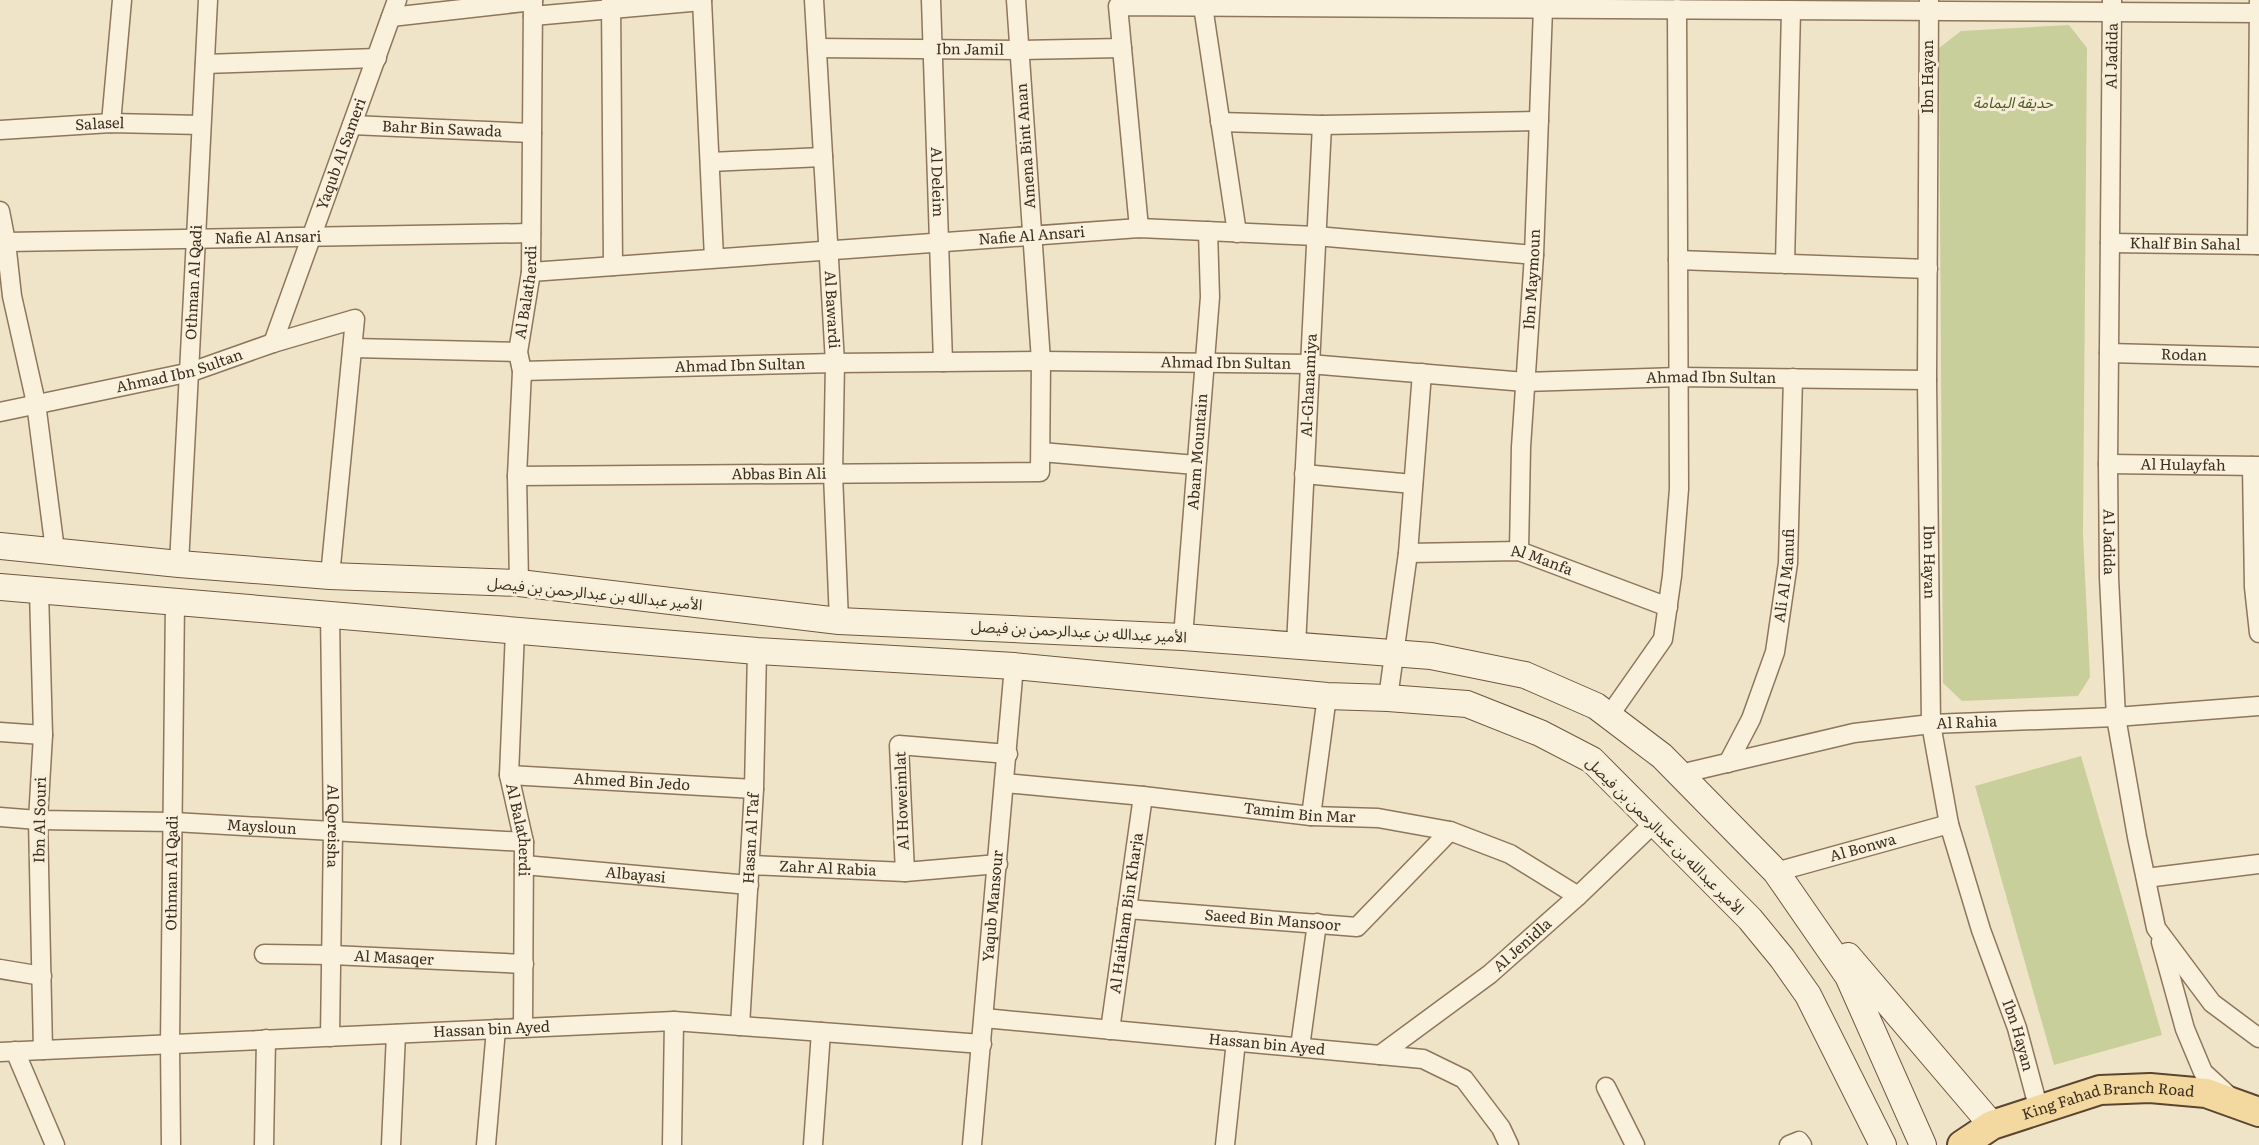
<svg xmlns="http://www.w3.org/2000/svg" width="2259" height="1145" font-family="Literata,'Noto Sans Arabic',serif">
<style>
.green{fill:#c9cf9b}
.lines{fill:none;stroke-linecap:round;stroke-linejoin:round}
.street-casing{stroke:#8d765c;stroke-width:21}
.secondary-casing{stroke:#6f573f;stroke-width:28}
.primary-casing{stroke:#5b4430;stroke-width:32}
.street{stroke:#faf1dc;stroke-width:18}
.secondary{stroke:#faf1dc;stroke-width:26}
.primary{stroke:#f3d9a0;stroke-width:28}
.labels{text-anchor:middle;stroke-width:6;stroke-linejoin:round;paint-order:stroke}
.street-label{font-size:15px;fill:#3d2e20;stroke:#f7eed8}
.park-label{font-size:15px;font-style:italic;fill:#4d5a26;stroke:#f7eed8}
</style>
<rect width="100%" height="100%" fill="#f0e4c8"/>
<!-- green -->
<path class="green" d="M 2069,25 L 2087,48 L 2083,535 L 2090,677 L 2078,696 L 1962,701 L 1943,683 L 1939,48 L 1961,31 Z
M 2081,756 L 2162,1035 L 2054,1065 L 1975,786 Z"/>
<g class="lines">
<!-- street casing -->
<g class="street-casing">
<g id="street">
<path d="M 611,0 L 613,266"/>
<path d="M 702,0 L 714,258"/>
<path id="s1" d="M 814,0 L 835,363 L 833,474 L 839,621"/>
<path id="s2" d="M 931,0 L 943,362"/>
<path id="s3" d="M 1929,0 L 1927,380 L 1931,724 L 1949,824 L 1981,930 L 2017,1028 L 2039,1110"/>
<path id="s4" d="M 2112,0 L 2108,464 L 2109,578 L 2116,717 L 2137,837 L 2156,928 L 2212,1003 L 2259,1038"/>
<path d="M 1203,6 L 1237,233"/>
<path d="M 533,16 L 702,1"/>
<path d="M 391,17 L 533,1"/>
<path id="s5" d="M 817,48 L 1020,50 L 1122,48"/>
<path d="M 205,64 L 377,58"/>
<path d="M 1220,122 L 1322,125 L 1539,121"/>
<path d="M 111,123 L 122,0"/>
<path id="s6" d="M 352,125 L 532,133"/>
<path id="s7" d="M 0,130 L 111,123 L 201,125"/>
<path d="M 710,162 L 823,157"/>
<path d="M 0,211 L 6,242 L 12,296 L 36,403 L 55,550"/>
<path d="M 1139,228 L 1118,6 L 2259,13"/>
<path id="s8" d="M 6,242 L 531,233"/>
<path id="s9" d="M 2110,243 L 2259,245"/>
<path d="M 2257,245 L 2259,0"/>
<path d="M 1678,260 L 1928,269"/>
<path d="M 1785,264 L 1791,10"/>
<path id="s10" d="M 531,272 L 1139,228 L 1316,236 L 1534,255"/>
<path id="s11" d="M 273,343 L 397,0"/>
<path d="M 354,348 L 518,352"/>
<path id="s12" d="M 2109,353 L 2259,357"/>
<path id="s13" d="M 522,371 L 835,363 L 1041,361 L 1309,364 L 1525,382 L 1679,377 L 1927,380"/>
<path id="s14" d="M 0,412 L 191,372 L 273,343 L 355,319 L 330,576"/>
<path d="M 1041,452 L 1196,465"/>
<path id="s15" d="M 2108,464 L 2259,466"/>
<path d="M 2252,466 L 2254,587 L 2259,633"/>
<path d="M 1304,474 L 1413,484"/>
<path id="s16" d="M 517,476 L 1040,472 L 1041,361 L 1016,0"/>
<path id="s17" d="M 1519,551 L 1521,447 L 1534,255 L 1543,8"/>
<path id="s18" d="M 1408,553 L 1519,551 L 1668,607"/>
<path id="s19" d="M 179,564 C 190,376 198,188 208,0"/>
<path id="s20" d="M 519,583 L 517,476 L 522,371 L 518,352 L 531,272 L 533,0"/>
<path d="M 39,591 L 43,735 L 38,820 L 43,1050"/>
<path id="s21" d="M 330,614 L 333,830 L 330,1037"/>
<path id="s22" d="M 515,631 L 509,775 L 524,842 L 523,1028"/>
<path id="s23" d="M 1183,637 L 1210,297 L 1208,231"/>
<path id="s24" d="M 1296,646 L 1322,125"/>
<path d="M 1388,698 L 1408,553 L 1422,373"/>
<path d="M 1609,716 L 1663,639 L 1672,576 L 1679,489 L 1677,9"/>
<path d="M 0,732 L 43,735"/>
<path id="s25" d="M 1728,763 L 1751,719 L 1775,652 L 1788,563 L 1793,378"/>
<path id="s26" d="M 1680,774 L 1854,733 L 1931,724 L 2116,717 L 2259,706"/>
<path id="s27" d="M 509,775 L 754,789"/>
<path id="s28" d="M 1005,783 L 1143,796 L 1311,816 L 1378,818 L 1450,831 L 1510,854 L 1578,896"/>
<path d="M 1311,816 L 1327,696"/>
<path id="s29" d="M 0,817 L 38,820 L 174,822 L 524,842"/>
<path d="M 998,864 L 905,872 L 899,745 L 1008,754"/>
<path id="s30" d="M 524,865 L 749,885"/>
<path id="s31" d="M 750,865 L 905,872"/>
<path id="s32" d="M 1776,872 L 1949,824"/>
<path d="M 2146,878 L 2259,864"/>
<path id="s33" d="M 1127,909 L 1357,927 L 1450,831"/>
<path d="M 2161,942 L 2185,1029 L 2203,1072 L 2228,1095"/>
<path id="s34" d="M 264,954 L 332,955 L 524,964"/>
<path d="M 0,969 L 42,976"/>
<path id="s35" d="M 984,1018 L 1423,1059 L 1464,1079 L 1501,1128 L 1509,1145"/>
<path id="s36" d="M 740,1026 L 754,789 L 757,651"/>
<path id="s37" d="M 1110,1030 L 1143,796"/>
<path d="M 1300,1047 L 1317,923"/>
<path d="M 15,1051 L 55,1145"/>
<path id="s38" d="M 0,1052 L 674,1021 L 982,1044"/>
<path id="s39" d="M 1380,1055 L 1490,974 L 1578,896 L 1655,822"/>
<path d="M 1606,1087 L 1635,1145"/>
<path id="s40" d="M 171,1145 L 170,1044 L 175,601"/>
<path d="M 264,1145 L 266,1039"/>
<path d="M 391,1145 L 396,1034"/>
<path d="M 486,1145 L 496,1029"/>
<path d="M 672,1145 L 674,1021"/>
<path d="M 813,1145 L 821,1032"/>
<path id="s41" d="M 972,1145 L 1014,666"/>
<path d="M 1225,1145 L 1236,1041"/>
<path d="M 1789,1145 L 1799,1141 L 1802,1145"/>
</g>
</g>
<!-- secondary casing -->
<g class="secondary-casing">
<path id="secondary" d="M 0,546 L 179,564 L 330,576 L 519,583 L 839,621 L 1183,637 L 1431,656 L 1525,675 L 1596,706 L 1662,756 L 1776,872 L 1848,976 L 1923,1145
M 0,587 L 757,651 L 1014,666 L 1327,696 L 1388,698 L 1467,704 L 1540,733 L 1592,760 L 1750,919 L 1782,958 L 1808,995 L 1883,1145
M 1848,956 L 1992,1125"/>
</g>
<!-- primary casing -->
<g class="primary-casing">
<g id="primary">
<path id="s42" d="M 1962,1145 L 1992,1125 L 2100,1090 L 2150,1088 L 2206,1093 L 2259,1112"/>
</g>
</g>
<!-- street -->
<use href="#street" class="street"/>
<!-- secondary -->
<use href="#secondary" class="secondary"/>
<!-- primary -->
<use href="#primary" class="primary"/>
</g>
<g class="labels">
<!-- street labels -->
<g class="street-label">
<text dy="5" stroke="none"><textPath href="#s5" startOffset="153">Ibn Jamil</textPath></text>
<text transform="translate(2112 56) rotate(-89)" y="5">Al Jadida</text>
<text transform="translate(1928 77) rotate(-90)" y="5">Ibn Hayan</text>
<text dy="5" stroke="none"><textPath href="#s7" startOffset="100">Salasel</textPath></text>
<text dy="5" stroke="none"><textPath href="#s6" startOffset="90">Bahr Bin Sawada</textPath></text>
<text transform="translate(1026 146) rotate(-94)" y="5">Amena Bint Anan</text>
<text dy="5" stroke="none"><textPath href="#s11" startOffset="201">Yaqub Al Sameri</textPath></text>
<text dy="5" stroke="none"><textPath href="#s2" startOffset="182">Al Deleim</textPath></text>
<text dy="5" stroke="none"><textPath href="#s10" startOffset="502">Nafie Al Ansari</textPath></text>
<text dy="5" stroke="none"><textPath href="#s8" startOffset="262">Nafie Al Ansari</textPath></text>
<text dy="5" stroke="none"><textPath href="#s9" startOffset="75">Khalf Bin Sahal</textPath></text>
<text dy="5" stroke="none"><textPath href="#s17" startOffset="272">Ibn Maymoun</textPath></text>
<text dy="5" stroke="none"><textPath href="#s19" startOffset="282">Othman Al Qadi</textPath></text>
<text dy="5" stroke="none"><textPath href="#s20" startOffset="292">Al Balatherdi</textPath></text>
<text dy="5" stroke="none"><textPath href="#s1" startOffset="310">Al Bawardi</textPath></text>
<text dy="5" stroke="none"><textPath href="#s12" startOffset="75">Rodan</textPath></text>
<text dy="5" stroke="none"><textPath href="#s13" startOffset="704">Ahmad Ibn Sultan</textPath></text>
<text dy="5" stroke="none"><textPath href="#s13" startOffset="218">Ahmad Ibn Sultan</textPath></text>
<text dy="5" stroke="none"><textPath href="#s14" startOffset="184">Ahmad Ibn Sultan</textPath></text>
<text dy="5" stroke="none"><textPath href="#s13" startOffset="1190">Ahmad Ibn Sultan</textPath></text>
<text dy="5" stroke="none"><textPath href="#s24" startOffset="261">Al-Ghanamiya</textPath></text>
<text dy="5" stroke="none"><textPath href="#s23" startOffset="186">Abam Mountain</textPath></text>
<text dy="5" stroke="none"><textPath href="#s15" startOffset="75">Al Hulayfah</textPath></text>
<text dy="5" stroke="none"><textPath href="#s16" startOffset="262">Abbas Bin Ali</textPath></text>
<text dy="5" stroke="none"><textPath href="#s4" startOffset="542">Al Jadida</textPath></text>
<text dy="5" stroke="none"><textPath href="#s18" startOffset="135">Al Manfa</textPath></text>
<text dy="5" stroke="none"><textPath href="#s3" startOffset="562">Ibn Hayan</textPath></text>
<text dy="5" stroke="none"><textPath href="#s25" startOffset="198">Ali Al Manufi</textPath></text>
<text transform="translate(595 594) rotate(6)" y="5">الأمير عبدالله بن عبدالرحمن بن فيصل</text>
<text transform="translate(1079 632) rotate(3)" y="5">الأمير عبدالله بن عبدالرحمن بن فيصل</text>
<text dy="5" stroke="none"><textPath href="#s26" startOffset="292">Al Rahia</textPath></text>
<text dy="5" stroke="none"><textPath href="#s27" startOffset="123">Ahmed Bin Jedo</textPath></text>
<text transform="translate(902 801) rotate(-92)" y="5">Al Howeimlat</text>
<text dy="5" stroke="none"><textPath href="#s28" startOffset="296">Tamim Bin Mar</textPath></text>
<text transform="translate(40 820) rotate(-89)" y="5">Ibn Al Souri</text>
<text dy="5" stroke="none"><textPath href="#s21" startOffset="212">Al Qoreisha</textPath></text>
<text dy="5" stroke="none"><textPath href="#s29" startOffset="262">Maysloun</textPath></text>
<text dy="5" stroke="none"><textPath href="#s22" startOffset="200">Al Balatherdi</textPath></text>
<text transform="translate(1665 836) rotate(45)" y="5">الأمير عبدالله بن عبدالرحمن بن فيصل</text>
<text dy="5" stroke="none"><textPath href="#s36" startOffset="188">Hasan Al Taf</textPath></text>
<text dy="5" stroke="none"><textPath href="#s32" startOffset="90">Al Bonwa</textPath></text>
<text dy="5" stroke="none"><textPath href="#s31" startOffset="78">Zahr Al Rabia</textPath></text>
<text dy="5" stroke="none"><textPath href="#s40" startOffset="272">Othman Al Qadi</textPath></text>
<text dy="5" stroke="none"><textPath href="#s30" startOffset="112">Albayasi</textPath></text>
<text dy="5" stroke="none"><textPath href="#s41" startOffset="240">Yaqub Mansour</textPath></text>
<text dy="5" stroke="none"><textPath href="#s37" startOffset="118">Al Haitham Bin Kharja</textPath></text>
<text dy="5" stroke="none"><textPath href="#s33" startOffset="146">Saeed Bin Mansoor</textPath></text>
<text dy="5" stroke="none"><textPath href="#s39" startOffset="180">Al Jenidla</textPath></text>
<text dy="5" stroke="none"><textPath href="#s34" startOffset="130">Al Masaqer</textPath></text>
<text dy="5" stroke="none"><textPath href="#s38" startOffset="492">Hassan bin Ayed</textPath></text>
<text dy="5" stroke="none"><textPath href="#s3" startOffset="1048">Ibn Hayan</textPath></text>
<text dy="5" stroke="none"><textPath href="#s35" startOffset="284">Hassan bin Ayed</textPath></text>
<text dy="5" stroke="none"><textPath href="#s42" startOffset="156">King Fahad Branch Road</textPath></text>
</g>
<!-- park labels -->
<g class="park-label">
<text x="2013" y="108">حديقة اليمامة</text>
</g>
</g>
</svg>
